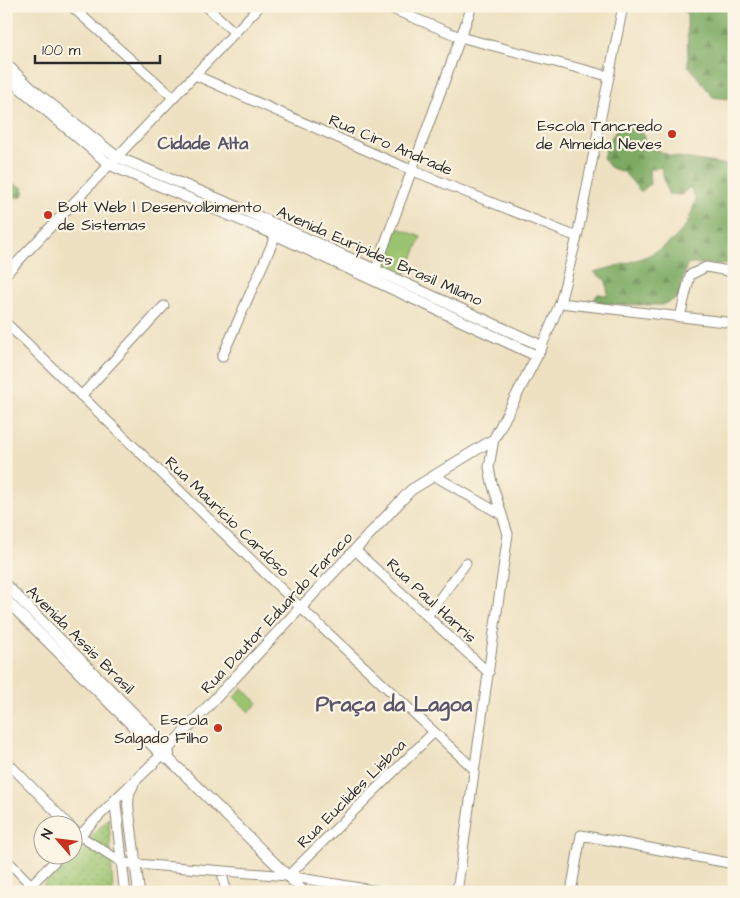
<svg xmlns="http://www.w3.org/2000/svg" width="740" height="898" font-family="'Architects Daughter',sans-serif">
<style>
.forest{fill:url(#forest-firs);stroke:#546a46}
.park{fill:url(#park-dots);stroke:#63784e}
.garden{fill:#9bc470;stroke:#63784e}
.lines{fill:none;stroke-linecap:round;stroke-linejoin:round}
.minor-casing{stroke:#8c8676;stroke-width:11}
.major-casing{stroke:#8c8676;stroke-width:12}
.minor{stroke:#fff;stroke-width:9}
.major{stroke:#fff;stroke-width:10}
.poi-dot{fill:#c8321e;stroke:#fcf5e5;stroke-width:2}
.labels{text-anchor:middle;stroke-width:4.5;stroke-linejoin:round;paint-order:stroke}
.poi-label{font-size:16px;fill:#2b2b2b;stroke:#fcf5e5;text-anchor:end}
.street-label{font-size:16px;fill:#2b2b2b;stroke:#fcf5e5}
.neighbourhood-label{font-size:18px;font-weight:bold;fill:#5a556b;stroke:#fcf5e5}
.district-label{font-size:21px;font-weight:bold;fill:#5a556b;stroke:#fcf5e5}
</style>
<defs>
<pattern id="forest-firs" width="22" height="20" patternUnits="userSpaceOnUse" patternTransform="scale(1.25)"><rect width="22" height="20" fill="#7caa62"/><path d="M5 1l3.5 6h-7zM16 11l3.5 6h-7z" fill="#668b51"/></pattern>
<pattern id="park-dots" width="8" height="8" patternUnits="userSpaceOnUse" patternTransform="scale(1.25)"><rect width="8" height="8" fill="#9bc470"/><path d="M2 2h.1M6 6h.1" fill="none" stroke="#7f9f5c" stroke-width="1.8" stroke-linecap="round"/></pattern>
</defs>
<rect width="100%" height="100%" fill="#fcf5e5"/>
<filter id="ink" filterUnits="userSpaceOnUse"><feTurbulence type="fractalNoise" baseFrequency=".02" numOctaves="2"/><feDisplacementMap in="SourceGraphic" scale="10" xChannelSelector="R" yChannelSelector="G"/><feConvolveMatrix kernelMatrix="1 2 1 2 8 2 1 2 1" color-interpolation-filters="sRGB"/></filter>
<filter id="wash" filterUnits="userSpaceOnUse"><feTurbulence type="fractalNoise" baseFrequency=".0096" numOctaves="4" result="noise"/><feDisplacementMap in="SourceGraphic" scale="20" xChannelSelector="R" yChannelSelector="G"/><feGaussianBlur stdDeviation="1.12" result="paint"/><feColorMatrix in="noise" values="0 0 0 0 0 0 0 0 0 0 0 0 0 0 0 0 0 1.4 0 .05"/><feComposite in="paint" operator="in"/></filter>
<g filter="url(#wash)">
<rect width="100%" height="100%" fill="#eee1c1"/>
<!-- forest -->
<path class="forest" d="M 675,6 L 734,6 L 734,100 L 713,97 L 688,65 L 687,13 Z
M 617,129 L 630,129 L 643,133 L 646,146 L 671,156 L 734,166 L 734,264 L 687,264 L 678,298 L 662,305 L 599,304 L 594,299 L 598,294 L 608,295 L 606,281 L 594,272 C 628,263 665,256 686,225 C 691,218 693,207 696,199 L 690,187 L 681,195 L 668,194 L 661,167 L 649,170 L 650,184 L 641,192 L 624,172 L 611,168 L 603,158 L 607,145 Z
M 6,176 L 15,185 L 22,187 L 24,193 L 20,198 L 6,194 Z"/>
<!-- park -->
<path class="park" d="M 109,818 L 113,892 L 40,892 L 40,888 Z"/>
<!-- garden -->
<path class="garden" d="M 398,228 L 421,237 L 406,274 L 383,265 Z
M 243,688 L 258,703 L 249,712 L 234,697 Z"/>
</g>
<g filter="url(#ink)">
<g class="lines">
<!-- minor casing -->
<g class="minor-casing">
<path id="minor" d="M 71,6 L 174,98
M 206,6 L 235,33
M 385,6 L 460,37 L 608,76
M 195,75 L 411,170 L 577,237
M 6,274 L 260,6
M 373,276 L 472,6
M 560,303 L 734,323
M 680,317 L 690,275 L 706,267 L 734,272
M 6,323 L 301,608 L 474,769
M 542,346 L 560,303 L 577,237 L 623,6
M 222,357 L 276,235
M 81,396 L 164,306
M 435,476 L 502,515
M 355,550 L 489,673
M 427,616 L 466,563
M 6,761 L 70,826
M 72,828 L 80,836 L 123,863 L 288,876 L 384,892
M 72,843 L 115,800
M 6,859 L 31,885
M 222,872 L 226,892
M 288,876 L 434,732
M 24,892 L 60,856
M 457,892 L 508,534 L 492,483 L 489,467 L 494,439
M 571,892 L 581,835 L 734,864"/>
</g>
<!-- major casing -->
<g class="major-casing">
<path id="major" d="M 6,64 L 32,89 L 117,157 L 233,205 L 542,346 L 494,439 L 411,490 L 167,750 L 115,800 L 125,892
M 6,76 L 110,165 L 276,235 L 537,356
M 6,585 L 161,741 L 169,754
M 6,600 L 162,755 L 170,760 L 304,892
M 133,785 L 129,793 L 128,805 L 139,892"/>
</g>
<!-- minor -->
<use href="#minor" class="minor"/>
<!-- major -->
<use href="#major" class="major"/>
</g>
</g>
<!-- markers -->
<g class="poi-dot">
<circle cx="672" cy="134" r="5"/>
<circle cx="48" cy="215" r="5"/>
<circle cx="218" cy="728" r="5"/>
</g>
<g class="labels">
<!-- poi labels -->
<g class="poi-label">
<text x="662" y="131">Escola Tancredo<tspan x="662" dy="18">de Almeida Neves</tspan></text>
<text x="58" y="212" text-anchor="start">Bolt Web l Desenvolbimento<tspan x="58" dy="18">de Sistemas</tspan></text>
<text x="208" y="725">Escola<tspan x="208" dy="18">Salgado Filho</tspan></text>
</g>
<!-- street labels -->
<g class="street-label">
<text transform="translate(391 144) rotate(23)" y="6">Rua Ciro Andrade</text>
<text transform="translate(380 255) rotate(24)" y="6">Avenida Euripides Brasil Milano</text>
<text transform="translate(228 516) rotate(44)" y="6">Rua Maurício Cardoso</text>
<text transform="translate(432 600) rotate(43)" y="6">Rua Paul Harris</text>
<text transform="translate(276 612) rotate(-47)" y="6">Rua Doutor Eduardo Faraco</text>
<text transform="translate(81 639) rotate(45)" y="6">Avenida Assis Brasil</text>
<text transform="translate(351 793) rotate(-45)" y="6">Rua Euclides Lisboa</text>
</g>
<!-- neighbourhood labels -->
<g class="neighbourhood-label">
<text x="203" y="149">Cidade Alta</text>
</g>
<!-- district labels -->
<g class="district-label">
<text x="394" y="711">Praça da Lagoa</text>
</g>
</g>
<!-- margin -->
<rect width="740" height="898" fill="none" stroke="#fcf5e5" stroke-width="25"/>
<!-- north arrow -->
<g transform="translate(58 840) rotate(298)"><circle r="24" fill="#fcf5e5" stroke="#a8a49b"/>
<path d="M0-4L9 19L0 12L-9 19Z" fill="#c8321e"/>
<text y="-8" font-size="14" font-weight="bold" text-anchor="middle" fill="#2b2b2b">N</text>
</g>
<!-- scale -->
<path d="M35 55v8h125v-8" fill="none" stroke="#2b2b2b" stroke-width="2.5"/>
<text x="42" y="55" font-size="15" fill="#2b2b2b" stroke="#fcf5e5" stroke-width="4" paint-order="stroke">100 m</text>
</svg>
